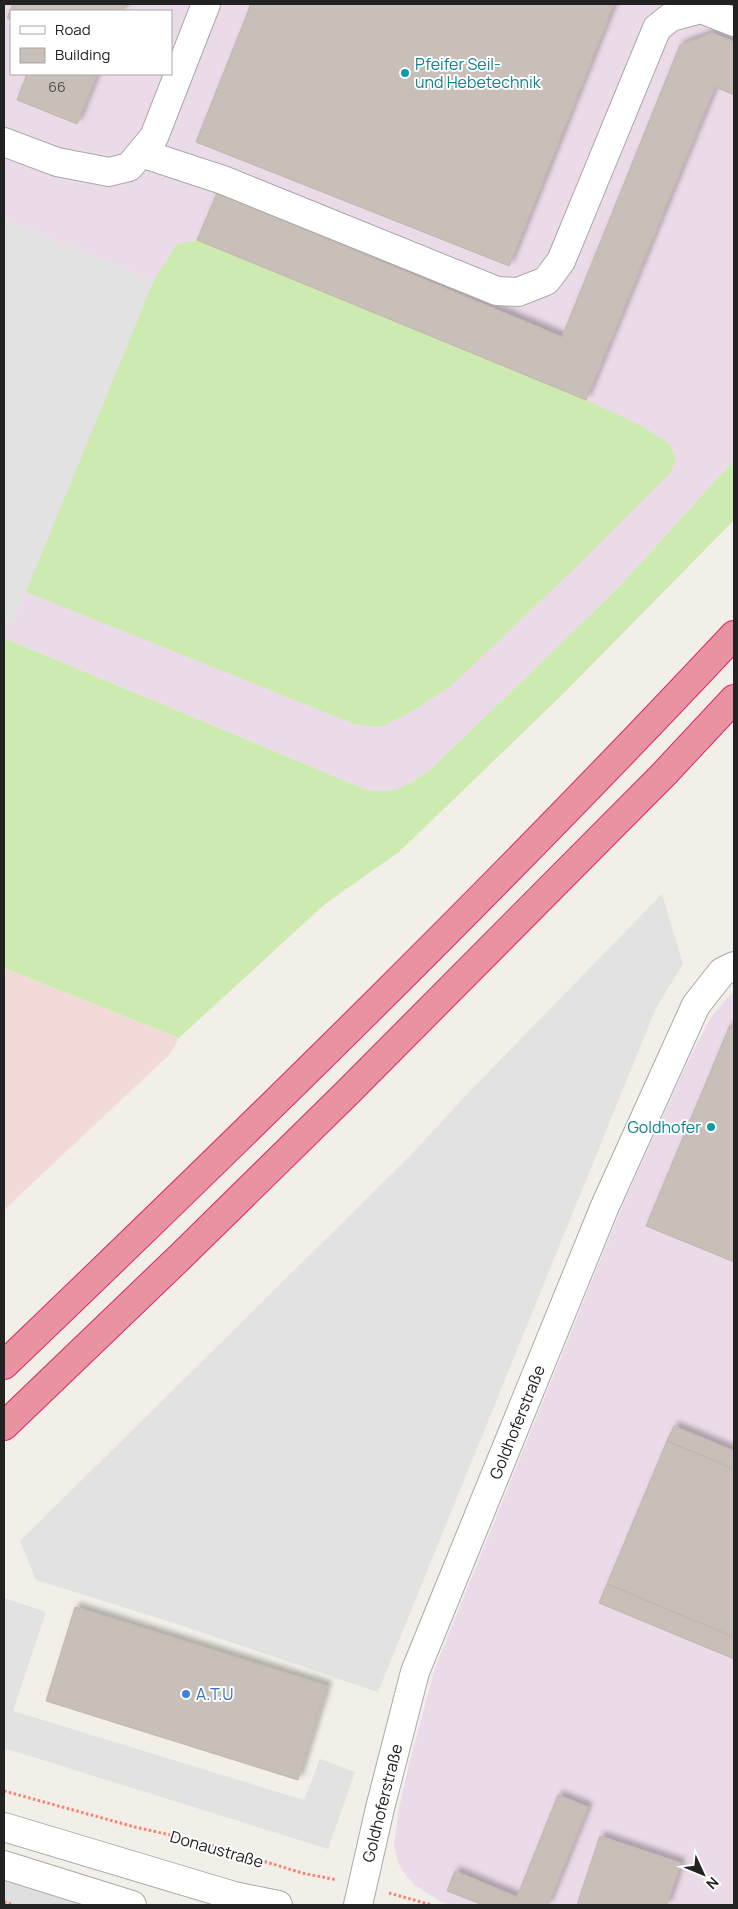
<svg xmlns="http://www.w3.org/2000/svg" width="738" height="1909" font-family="Manrope,sans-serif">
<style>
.residential{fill:#e0dfdf}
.commercial{fill:#f2dad9}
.industrial{fill:#ebdbe8;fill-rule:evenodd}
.grass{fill:#cdebb0}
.parking{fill:#e2e2e2}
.building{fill:#c7bfb8;stroke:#c4b6ab;filter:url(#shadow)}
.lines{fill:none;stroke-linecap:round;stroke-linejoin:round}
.minor-casing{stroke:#a9a9a9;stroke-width:30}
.highway-casing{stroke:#dc2a67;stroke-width:30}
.path{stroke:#fa8072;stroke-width:3;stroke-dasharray:2.5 2.5;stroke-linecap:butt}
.minor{stroke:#fff;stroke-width:28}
.highway{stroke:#e892a2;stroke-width:28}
.culture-dot{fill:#0f9aa8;stroke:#fff;stroke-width:2}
.shop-dot{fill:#3f7fe0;stroke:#fff;stroke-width:2}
.labels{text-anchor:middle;stroke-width:4;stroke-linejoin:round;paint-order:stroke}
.number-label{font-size:14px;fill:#4b4948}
.culture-label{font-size:16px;fill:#0d838f;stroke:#fff;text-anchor:start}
.street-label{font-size:16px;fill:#222;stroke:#fff}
.shop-label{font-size:16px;fill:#366cbe;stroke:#fff;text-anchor:start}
</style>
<defs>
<filter id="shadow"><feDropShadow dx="4.5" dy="-4.5" stdDeviation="2.5" flood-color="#0004"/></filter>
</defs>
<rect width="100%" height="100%" fill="#f2efe9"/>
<!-- residential -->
<path class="residential" d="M 4,1868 L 138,1905 L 4,1905 Z"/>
<!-- commercial -->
<path class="commercial" d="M 4,968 L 179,1038 L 170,1054 L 4,1210 Z"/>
<!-- industrial -->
<path class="industrial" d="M 4,4 L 734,4 L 734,460 L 618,588 L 430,770 L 400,789 L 382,793 L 367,790 L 4,638 ZM 11,11 L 171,11 L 171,74 L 11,74 Z
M 734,992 L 734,1905 L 448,1905 L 428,1894 L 415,1885 L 407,1877 L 398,1863 L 394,1845 L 399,1808 L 410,1760 L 435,1668 L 623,1204 L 689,1059 L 711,1017 L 729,996 Z"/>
<!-- grass -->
<path class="grass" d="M 197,240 L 586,400 L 642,426 L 670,444 L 676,459 L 670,473 L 576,567 L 451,686 L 411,712 L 380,727 L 354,724 L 26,592 L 154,280 L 177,244 Z
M 734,460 L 734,520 L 564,693 L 399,852 L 325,904 L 179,1038 L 4,968 L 4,638 L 367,790 C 396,795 407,785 430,770 L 618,588 Z"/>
<!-- parking -->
<path class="parking" d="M 4,219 L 154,280 L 12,624 L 4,621 Z
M 662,894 L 683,964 L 656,1008 L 378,1692 L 180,1625 L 36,1580 L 20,1541 L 412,1154 L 467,1094 Z
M 4,1598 L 46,1612 L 13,1711 L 304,1800 L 320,1759 L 355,1772 L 328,1849 L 4,1748 Z"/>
<!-- building -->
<path class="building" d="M 13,4 L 126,4 L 123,11 L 11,11 L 11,20 L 7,18 Z
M 251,4 L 614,4 L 509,266 L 196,142 Z
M 712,33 L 734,42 L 734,95 L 715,87 L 586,400 L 197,240 L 217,193 L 562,337 L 680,45 Z
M 27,74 L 97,74 L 77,124 L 17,100 Z
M 730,1025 L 734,1027 L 734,1262 L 646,1226 Z
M 674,1426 L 734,1451 L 734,1469 L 667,1441 Z
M 667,1441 L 734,1469 L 734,1637 L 607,1584 Z
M 607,1584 L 734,1637 L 734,1659 L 599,1603 Z
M 75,1607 L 327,1686 L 298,1780 L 46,1701 Z
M 558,1795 L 588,1807 L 548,1905 L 483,1905 L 447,1891 L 455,1871 L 517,1897 Z
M 600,1836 L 681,1863 L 667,1905 L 577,1905 Z"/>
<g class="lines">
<!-- minor casing -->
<g class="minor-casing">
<path id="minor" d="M 4,142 L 57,162 L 109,172 L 129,167 L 154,137 L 206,4
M 141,153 L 223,180 L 497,291 L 518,292 L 546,281 L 561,261 L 657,28 L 671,17 L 701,9 L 734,22
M 4,1827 L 234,1896 L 278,1905
M 4,1865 L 132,1905
M 358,1905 L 380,1808 L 415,1672 L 605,1206 L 696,1005 L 722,972 L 734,966"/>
</g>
<!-- highway casing -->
<g class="highway-casing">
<path id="highway" d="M 4,1365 C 252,1127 499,886 734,635
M 4,1426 L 181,1256 L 347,1093 L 664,774 L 734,699"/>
</g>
<!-- path -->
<path class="path" d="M 4,1791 L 135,1827 L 201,1842 L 302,1873 L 337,1880
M 389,1893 L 432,1905
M 4,1902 L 14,1905"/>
<!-- minor -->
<use href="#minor" class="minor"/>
<!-- highway -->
<use href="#highway" class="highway"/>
</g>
<!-- markers -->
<g class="culture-dot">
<circle cx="405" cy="73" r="5"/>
<circle cx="711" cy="1127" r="5"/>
</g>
<circle class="shop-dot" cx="186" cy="1694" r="5"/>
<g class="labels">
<!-- number labels -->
<g class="number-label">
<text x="57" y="92">66</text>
</g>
<!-- culture labels -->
<g class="culture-label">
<text x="415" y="70">Pfeifer Seil-<tspan x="415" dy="18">und Hebetechnik</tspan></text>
<text x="701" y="1133" text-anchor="end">Goldhofer</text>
</g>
<!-- street labels -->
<g class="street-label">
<text transform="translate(517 1422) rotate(-68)" y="6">Goldhoferstraße</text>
<text transform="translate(382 1803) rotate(-76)" y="6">Goldhoferstraße</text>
<text transform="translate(217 1849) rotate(16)" y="6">Donaustraße</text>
</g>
<!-- shop labels -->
<g class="shop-label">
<text x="196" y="1700">A.T.U</text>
</g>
</g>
<!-- border -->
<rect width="738" height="1909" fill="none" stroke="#222222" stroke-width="10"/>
<!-- legend -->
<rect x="10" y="10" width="162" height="65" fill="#ffffff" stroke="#a7a7a7"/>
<rect x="20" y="26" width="25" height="8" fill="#ffffff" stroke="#a7a7a7"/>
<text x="55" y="35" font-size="15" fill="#222222">Road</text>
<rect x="20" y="48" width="25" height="15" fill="#c7bfb8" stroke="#a7a7a7"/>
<text x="55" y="60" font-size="15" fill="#222222">Building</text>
<!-- north arrow -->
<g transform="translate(703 1874) rotate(134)" stroke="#ffffff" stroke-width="4" paint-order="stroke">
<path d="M0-4L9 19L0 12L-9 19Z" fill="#222222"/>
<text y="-8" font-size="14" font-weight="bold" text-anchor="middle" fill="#222222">N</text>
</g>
</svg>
